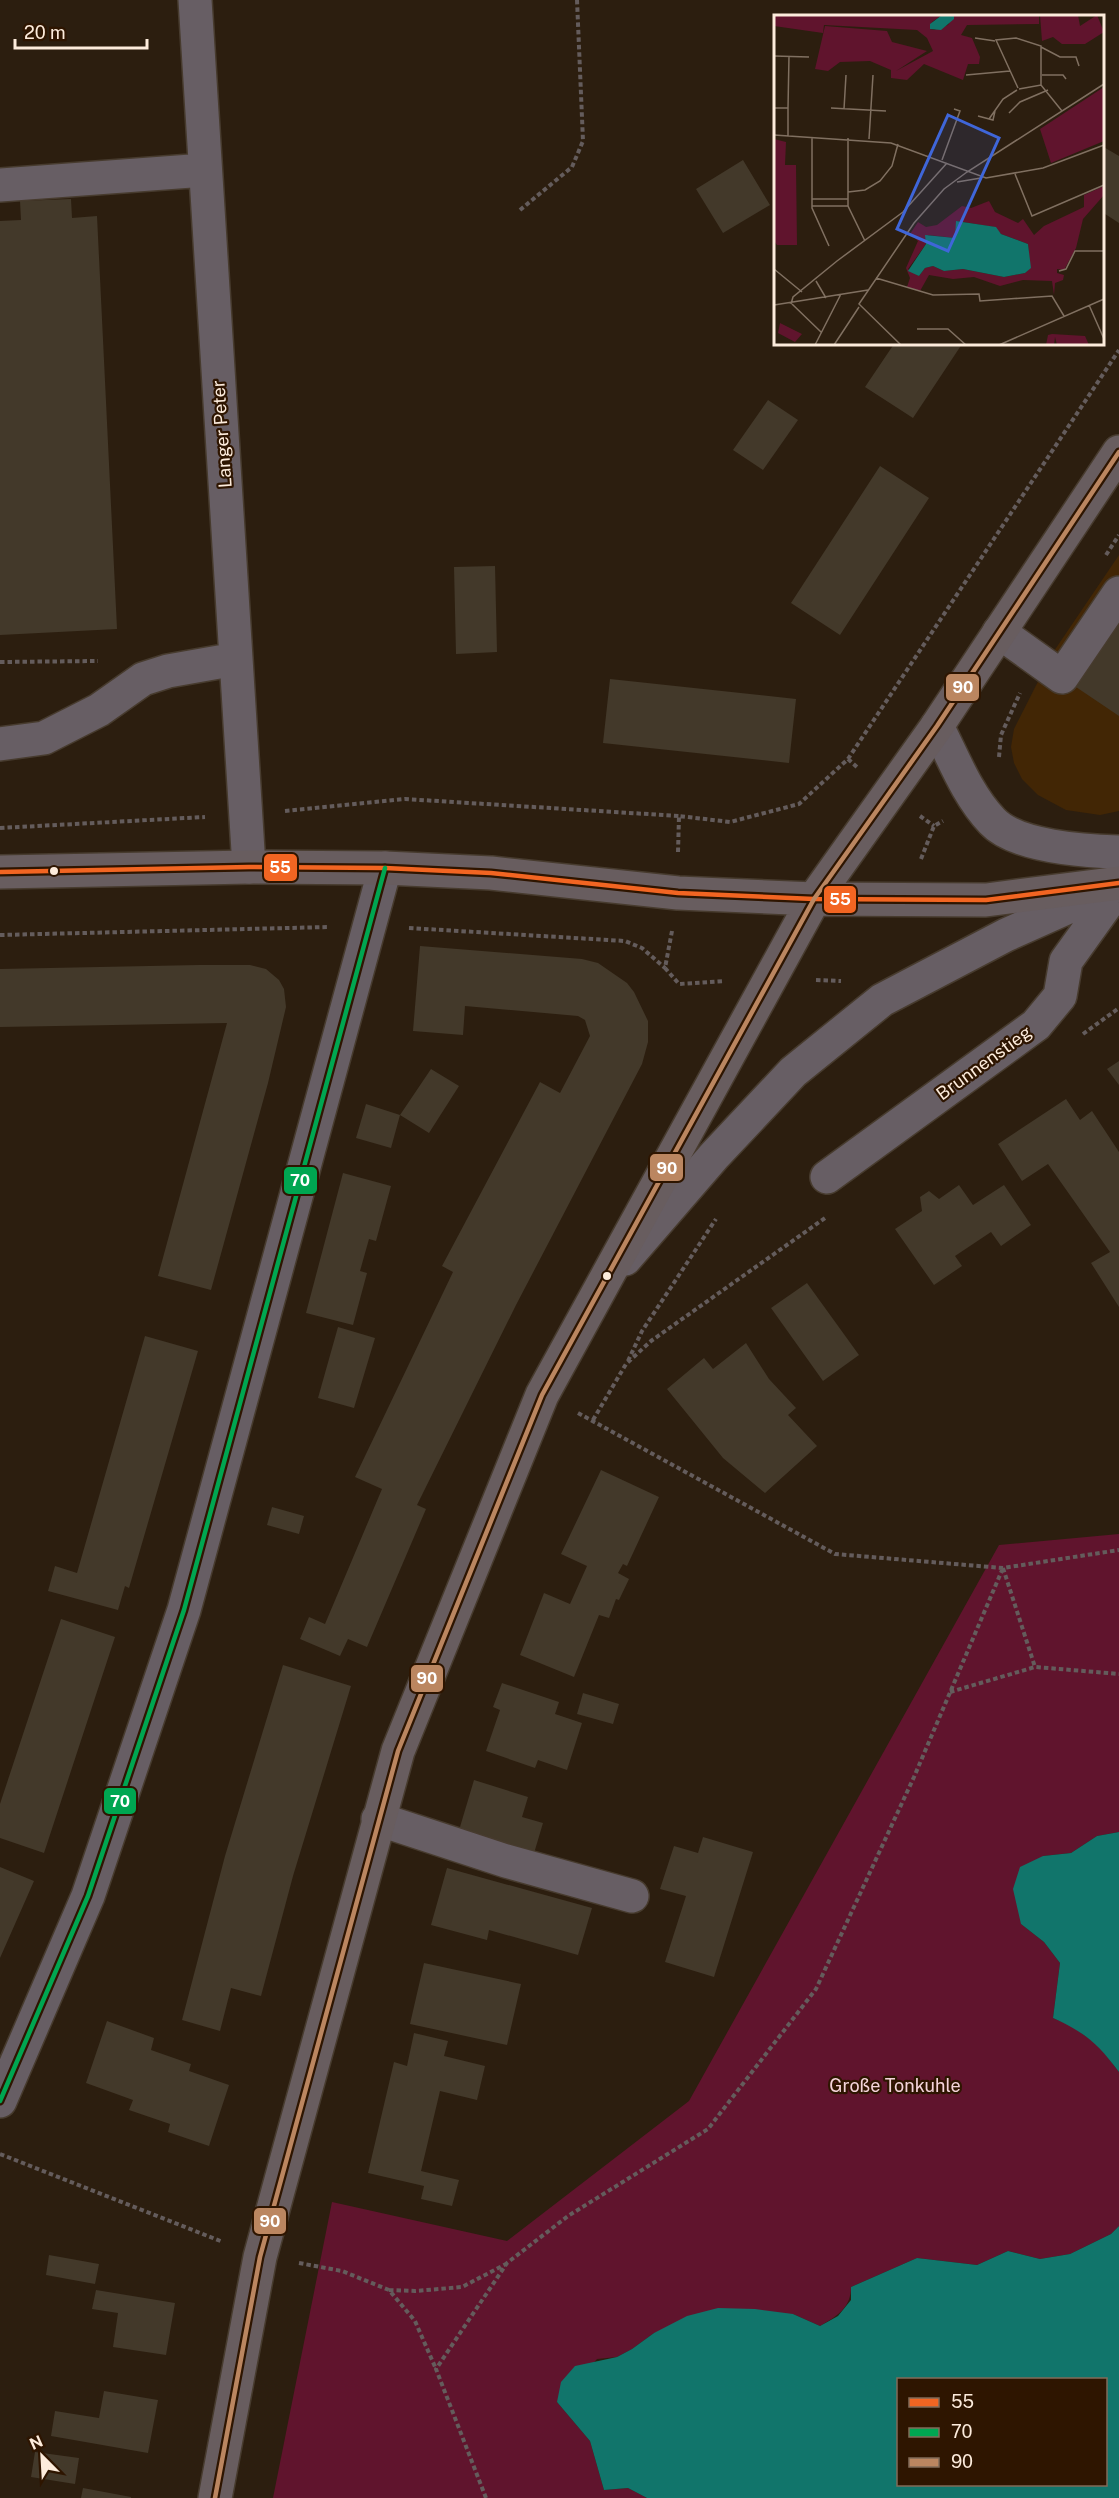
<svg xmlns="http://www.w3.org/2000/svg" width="1119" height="2498" font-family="'Public Sans',sans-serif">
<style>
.built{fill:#422605}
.green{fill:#60142d}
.water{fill:#11756b;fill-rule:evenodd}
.building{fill:#43392a}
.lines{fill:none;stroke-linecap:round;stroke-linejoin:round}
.minor-casing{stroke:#473b2e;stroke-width:36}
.major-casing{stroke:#473b2e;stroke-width:36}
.path{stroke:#645c5c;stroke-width:4;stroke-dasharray:4.5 3;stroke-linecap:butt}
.minor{stroke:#675e64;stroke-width:33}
.major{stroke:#685d5f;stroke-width:33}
.bus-1-casing{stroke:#2e1500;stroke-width:9}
.bus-2-casing{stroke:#2e1500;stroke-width:9}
.bus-3-casing{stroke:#2e1500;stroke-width:9}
.bus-1{stroke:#f26522;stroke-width:4.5}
.bus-2{stroke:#00a651;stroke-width:4.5}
.bus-3{stroke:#bb8660;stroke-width:4.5}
.bus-dot{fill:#fdecdc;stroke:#2e1500;stroke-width:2}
.labels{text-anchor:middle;stroke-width:4.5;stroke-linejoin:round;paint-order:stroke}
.street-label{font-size:18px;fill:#fdecdc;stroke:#2e1500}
.park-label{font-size:18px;fill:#f4d4da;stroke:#2e1500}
.inset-road{fill:none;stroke:#807061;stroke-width:1.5}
.view{fill:#3f66d9;fill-opacity:0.15;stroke:#3f66d9;stroke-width:3}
.inset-edge{fill:none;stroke:#fdecdc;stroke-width:3}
.line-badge{stroke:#2e1500;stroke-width:2}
.badge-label{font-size:16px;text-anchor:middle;font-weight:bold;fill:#fff}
</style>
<rect width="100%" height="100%" fill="#2c1e0f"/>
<!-- built -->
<path class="built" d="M 1119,555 L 1119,811 L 1100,815 L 1066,810 L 1038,795 L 1022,779 L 1014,763 L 1011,747 L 1014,729 L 1052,654 Z"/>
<!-- green -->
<path class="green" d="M 1119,1534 L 1119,1832 L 1097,1836 L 1071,1853 L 1043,1856 L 1021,1924 L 1044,1942 L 1060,1963 L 1053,2018 L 1072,2026 L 1099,2046 L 1119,2072 L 1119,2226 L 1111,2234 L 1070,2254 L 1040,2259 L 1008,2251 L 977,2265 L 917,2258 L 851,2287 C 851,2308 837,2316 820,2326 L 793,2314 L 654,2333 L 632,2349 L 617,2357 L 597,2359 L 557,2402 L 590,2441 L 604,2490 L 628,2488 L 647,2498 L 273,2498 L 332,2202 L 507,2241 L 689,2101 L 999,1545 Z"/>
<!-- water -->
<path class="water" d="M 1119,1832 L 1119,2072 C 1098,2044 1086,2033 1053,2018 L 1060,1963 L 1044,1942 L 1021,1924 L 1013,1889 L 1020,1867 L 1043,1856 L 1071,1853 L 1097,1836 Z
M 1119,2226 L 1119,2498 L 647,2498 L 628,2488 L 604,2490 L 590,2441 L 557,2402 L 561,2382 L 575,2366 L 617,2357 L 632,2349 L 654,2333 L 687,2316 L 718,2308 L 755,2309 L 793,2314 L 820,2326 L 838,2316 L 851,2300 L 851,2287 L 917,2258 L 977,2265 L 1008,2251 L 1040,2259 L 1070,2254 L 1111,2234 ZM 898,2380 L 1106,2380 L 1106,2484 L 898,2484 Z"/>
<!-- building -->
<path class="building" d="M 1102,146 L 1119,156 L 1119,223 L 1102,212 Z
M 743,160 L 770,205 L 723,233 L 696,189 Z
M 71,199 L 72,218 L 97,216 L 117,629 L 0,635 L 0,221 L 21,220 L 20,201 Z
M 894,344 L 962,344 L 913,418 L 865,387 Z
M 768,400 L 798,420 L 763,470 L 733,450 Z
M 880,466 L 929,498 L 840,635 L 791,603 Z
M 495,566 L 497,652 L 456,654 L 454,567 Z
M 1119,622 L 1119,716 L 1076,687 Z
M 610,679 L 796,699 L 789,763 L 603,743 Z
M 420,946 L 582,959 L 598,963 L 627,983 L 634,992 L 648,1021 L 648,1042 L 642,1064 L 516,1305 L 417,1505 L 426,1509 L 367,1647 L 348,1639 L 340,1656 L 300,1639 L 309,1617 L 325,1624 L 382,1489 L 355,1477 L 453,1272 L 442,1266 L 540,1082 L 560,1093 L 590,1036 L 585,1020 L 578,1016 L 465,1006 L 463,1035 L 413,1031 Z
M 199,965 L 250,965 L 266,969 L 279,980 L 284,989 L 286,1007 L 268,1083 L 211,1290 L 158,1276 L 227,1023 L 0,1027 L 0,969 Z
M 1119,1061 L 1119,1085 L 1107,1069 Z
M 431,1069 L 459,1086 L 429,1133 L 400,1115 L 391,1148 L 356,1138 L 366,1104 L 400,1115 Z
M 1066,1099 L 1080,1120 L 1092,1111 L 1119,1152 L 1119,1307 L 1091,1263 L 1110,1252 L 1048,1164 L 1022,1181 L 998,1144 Z
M 343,1173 L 391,1186 L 376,1241 L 369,1239 L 360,1271 L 367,1273 L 353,1325 L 306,1313 Z
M 959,1185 L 973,1205 L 1004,1185 L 1031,1225 L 1001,1246 L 991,1232 L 955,1256 L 962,1266 L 934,1285 L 895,1229 L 922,1211 L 920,1197 L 929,1191 L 939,1199 Z
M 807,1283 L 859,1355 L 823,1381 L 771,1308 Z
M 338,1327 L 375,1338 L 354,1408 L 318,1398 Z
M 145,1336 L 198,1351 L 129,1588 L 125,1586 L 118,1610 L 48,1591 L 55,1566 L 77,1573 Z
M 746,1343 L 769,1379 L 796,1408 L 788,1415 L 817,1446 L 765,1493 L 723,1458 L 667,1389 L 704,1358 L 713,1369 Z
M 601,1470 L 659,1497 L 627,1566 L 623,1564 L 618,1573 L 629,1579 L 619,1600 L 616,1599 L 609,1618 L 599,1615 L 574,1677 L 520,1655 L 544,1593 L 570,1604 L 587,1566 L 561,1554 Z
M 272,1507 L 304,1516 L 299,1534 L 267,1525 Z
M 61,1619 L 115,1637 L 44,1853 L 0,1838 L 0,1804 Z
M 283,1665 L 351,1686 L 293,1876 L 261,1996 L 231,1988 L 220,2031 L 182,2020 L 225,1856 Z
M 502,1683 L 559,1702 L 555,1714 L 582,1723 L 567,1770 L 538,1760 L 535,1768 L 486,1751 L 500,1710 L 493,1707 Z
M 583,1693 L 619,1704 L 613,1724 L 577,1714 Z
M 474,1780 L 528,1797 L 522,1817 L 543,1823 L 532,1860 L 457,1837 Z
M 703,1837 L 753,1852 L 714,1977 L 665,1962 L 686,1896 L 660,1889 L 674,1846 L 698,1853 Z
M 0,1867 L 34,1881 L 0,1958 Z
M 447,1868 L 592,1908 L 578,1955 L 489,1930 L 487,1940 L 431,1925 Z
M 424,1963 L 521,1984 L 507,2045 L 410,2024 Z
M 107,2021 L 154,2038 L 151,2050 L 191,2064 L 189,2071 L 229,2085 L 209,2146 L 168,2132 L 170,2124 L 129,2110 L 133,2100 L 86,2083 Z
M 414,2033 L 448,2041 L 444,2056 L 485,2066 L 477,2100 L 440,2091 L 421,2171 L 459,2180 L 452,2206 L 421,2199 L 424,2186 L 368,2173 L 394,2062 L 407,2066 Z
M 49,2255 L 99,2264 L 95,2284 L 46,2275 Z
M 96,2290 L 175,2303 L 166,2355 L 113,2347 L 118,2313 L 92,2309 Z
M 104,2391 L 158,2400 L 148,2453 L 51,2436 L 55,2411 L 99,2418 Z
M 35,2452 L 79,2458 L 75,2484 L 31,2477 Z
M 83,2488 L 131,2497 L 131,2498 L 81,2498 Z"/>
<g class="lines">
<!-- minor casing -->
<g class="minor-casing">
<path id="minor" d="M 195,0 L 249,867
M 0,185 L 205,170
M 999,632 L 1062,677 L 1119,593
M 937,726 C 953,757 967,795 992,821 C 1016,847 1085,851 1119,852
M 0,744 L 44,738 L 99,710 L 143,679 L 168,671 L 236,659
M 827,1177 L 1036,1025 L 1060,996 L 1066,961 L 1119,887
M 625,1259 L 714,1156 L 793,1072 L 882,1000 L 1006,935 L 1113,887
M 378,1819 L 506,1861 L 632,1896
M 0,2101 L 88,1896 L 184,1610 L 385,868"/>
</g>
<!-- major casing -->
<g class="major-casing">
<path id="major" d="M 0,872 L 249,867 L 385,868 L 491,873 L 678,893 L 814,899 L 986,900 L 1119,883
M 215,2498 L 260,2257 L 398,1751 L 542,1395 L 814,899 L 937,726 L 1119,452"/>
</g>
<!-- path -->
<path class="path" d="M 520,210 L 572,167 L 583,141 L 577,0
M 1106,555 L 1119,535
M 0,662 L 98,661
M 999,757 L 1001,735 L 1020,693
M 848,759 L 859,769
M 285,811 L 405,799 L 679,816
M 920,816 L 934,826
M 0,828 L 205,817
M 678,852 L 679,816 L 730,822 L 799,804 L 848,759 L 1119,350
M 921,859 L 934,826 L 943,821
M 409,928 L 625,941 L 642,948 L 665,968
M 672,931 L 665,968 L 679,984 L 724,981
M 0,935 L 329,927
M 816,980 L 841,981
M 1083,1034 L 1119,1008
M 628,1361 L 642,1331 L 716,1219
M 578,1413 L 835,1554 L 1003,1568 L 1119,1550
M 593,1420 L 626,1364 L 651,1341 L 825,1218
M 1003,1568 L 1035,1667
M 950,1692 L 1035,1667 L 1119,1674
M 0,2154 L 223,2242
M 299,2263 L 342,2271 L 389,2290 L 415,2321 L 436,2369
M 389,2290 L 415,2291 L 462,2287 L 506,2264
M 486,2498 L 436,2369 L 507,2263 L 568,2216 L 708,2129 L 816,1989 L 914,1777 L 1003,1568"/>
<!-- minor -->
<use href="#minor" class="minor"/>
<!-- major -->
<use href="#major" class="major"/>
<!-- bus-1 casing -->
<g class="bus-1-casing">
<path id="bus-1" d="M 0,872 L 249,867 L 385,868 L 491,873 L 678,893 L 814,899 L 986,900 L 1119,883"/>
</g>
<!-- bus-2 casing -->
<g class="bus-2-casing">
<path id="bus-2" d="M 0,2101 L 88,1896 L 184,1610 L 385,868"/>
</g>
<!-- bus-3 casing -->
<g class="bus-3-casing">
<path id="bus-3" d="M 215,2498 L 260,2257 L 398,1751 L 542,1395 L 814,899 L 937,726 L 1119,452"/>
</g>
<!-- bus-1 -->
<use href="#bus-1" class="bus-1"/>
<!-- bus-2 -->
<use href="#bus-2" class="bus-2"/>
<!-- bus-3 -->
<use href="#bus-3" class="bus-3"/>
</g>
<!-- markers -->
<g class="bus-dot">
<circle cx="54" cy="871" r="5"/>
<circle cx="607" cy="1276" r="5"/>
</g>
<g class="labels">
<!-- street labels -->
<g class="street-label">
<text transform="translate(222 434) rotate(-94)" y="6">Langer Peter</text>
<text transform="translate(984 1063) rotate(-36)" y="6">Brunnenstieg</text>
</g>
<!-- park labels -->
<g class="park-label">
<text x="895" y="2092">Große Tonkuhle</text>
</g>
</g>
<!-- overview -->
<g transform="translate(774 15)">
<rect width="330" height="330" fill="#2c1e0f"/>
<path d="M 0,0 L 168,0 L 158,7 L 156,14 L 160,15 L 174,10 L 180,0 L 265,0 L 265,9 L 193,10 L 187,20 L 198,23 L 206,42 L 205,49 L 194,49 L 189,65 L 150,49 L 133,65 L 117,63 L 117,55 L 96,46 L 66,47 L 54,56 L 41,54 L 51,11 L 113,16 L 118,27 L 153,36 L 122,56 L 159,36 L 153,23 L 143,15 L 50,10 L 49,18 L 0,11 ZM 266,0 L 304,0 L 306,11 L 323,0 L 330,17 L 311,29 L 288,29 L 279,22 L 268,26 ZM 330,72 L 330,126 L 277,148 L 266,114 ZM 0,124 L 12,127 L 11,150 L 22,150 L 23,230 L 3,230 L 0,226 ZM 330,171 L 330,180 L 309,204 L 302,233 L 290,255 L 283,254 L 283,258 L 290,260 L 289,265 L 281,268 L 280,280 L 278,266 L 249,265 L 226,271 L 200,262 L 179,264 L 155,260 L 146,276 L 133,272 L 136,263 L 132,253 L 144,226 L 136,219 L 144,207 L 152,212 L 163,210 L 188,191 L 197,193 L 215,186 L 221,197 L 244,208 L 249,204 L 260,220 L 270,211 L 310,192 L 310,180 ZM 183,206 L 220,212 L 227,219 L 254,229 L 256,253 L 251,258 L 230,262 L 189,254 L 170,256 L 159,251 L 151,253 L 145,261 L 134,254 L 152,229 L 154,220 L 181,223 ZM 6,308 L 28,319 L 21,327 L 4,318 ZM 278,319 L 311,321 L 315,330 L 283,330 L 281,322 L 280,330 L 272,330 L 274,320 Z" fill="#60142d" fill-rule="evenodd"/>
<path d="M 168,0 L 180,0 L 180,4 L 167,15 L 156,14 L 156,9 ZM 182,206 L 222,212 L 227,219 L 254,229 L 257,253 L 251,258 L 230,262 L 189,254 L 170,256 L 159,251 L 151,253 L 145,261 L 134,256 L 152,229 L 151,220 L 181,223 Z" fill="#11756b"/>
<path class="inset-road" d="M 201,23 L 221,26M 267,32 L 286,42 L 302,42 L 305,51M 0,41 L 35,42M 192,60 L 236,56M 268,60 L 289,60 L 292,64M 244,73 L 222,25 L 242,23 L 267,31 L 267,70M 245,74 L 267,70 L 288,96M 0,93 L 14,93 L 14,121M 14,93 L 15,41M 57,93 L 112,96M 70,94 L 72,60M 235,98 L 246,87 L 274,75M 204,101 L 219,105 L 221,96M 215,104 L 229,84 L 243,75M 0,120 L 117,128 L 212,163 L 269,153 L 330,130M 38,122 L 38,193 L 55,231M 74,123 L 74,191 L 91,226M 95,124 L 99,60M 168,145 L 186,96 L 180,94M 241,159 L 258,201 L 330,170M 183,167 L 207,163M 74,177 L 91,175 L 106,166 L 118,151 L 124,129M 38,184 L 74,184M 38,191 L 74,191M 0,254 L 28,277M 285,256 L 292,254 L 301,236 L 330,236M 102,263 L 159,280 L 205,279 L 206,286 L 278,281 L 290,301M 42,266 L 52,283M 17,289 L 19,282 L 63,246 L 129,197 L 173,148M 18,289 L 47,317M 0,290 L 94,275M 315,290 L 330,324M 143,314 L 174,314 L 192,330M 41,330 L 67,279M 60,330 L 85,292M 127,330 L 85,289 L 140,208 L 170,174 L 193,157 L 330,69M 225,330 L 330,284"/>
<path class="view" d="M 174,100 L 225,123 L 174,236 L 123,214 Z"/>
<rect width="330" height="330" class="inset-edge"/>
</g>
<g class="line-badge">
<rect x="945" y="673" width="35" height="29" rx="6" fill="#bb8660"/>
<rect x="263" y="853" width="35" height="29" rx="6" fill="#f26522"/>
<rect x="823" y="885" width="34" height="29" rx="6" fill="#f26522"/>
<rect x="649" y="1153" width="35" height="29" rx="6" fill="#bb8660"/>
<rect x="283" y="1166" width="35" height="29" rx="6" fill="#00a651"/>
<rect x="410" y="1664" width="34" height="29" rx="6" fill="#bb8660"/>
<rect x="103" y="1787" width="34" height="28" rx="6" fill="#00a651"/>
<rect x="253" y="2207" width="34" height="28" rx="6" fill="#bb8660"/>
</g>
<g class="badge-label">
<text x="963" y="693">90</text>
<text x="280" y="873">55</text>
<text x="840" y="905">55</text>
<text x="667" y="1174">90</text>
<text x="300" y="1186">70</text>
<text x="427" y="1684">90</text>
<text x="120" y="1807">70</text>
<text x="270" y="2227">90</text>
</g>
<!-- legend -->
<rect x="897" y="2378" width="210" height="108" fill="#2e1500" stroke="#816b58" stroke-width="1.5"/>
<rect x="909" y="2398" width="30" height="9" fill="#f26522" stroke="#816b58" stroke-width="1.5"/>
<text x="951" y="2408" font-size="18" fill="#fdecdc">55</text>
<rect x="909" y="2428" width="30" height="9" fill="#00a651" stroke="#816b58" stroke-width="1.5"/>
<text x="951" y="2438" font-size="18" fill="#fdecdc">70</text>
<rect x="909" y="2458" width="30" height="9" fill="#bb8660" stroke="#816b58" stroke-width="1.5"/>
<text x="951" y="2468" font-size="18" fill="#fdecdc">90</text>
<!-- north arrow -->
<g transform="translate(42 2456) rotate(336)" stroke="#2e1500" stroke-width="4.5" paint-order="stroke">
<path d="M0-4.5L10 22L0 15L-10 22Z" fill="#fdecdc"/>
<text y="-9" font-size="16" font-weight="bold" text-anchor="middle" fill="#fdecdc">N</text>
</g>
<!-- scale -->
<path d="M15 39v9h132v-9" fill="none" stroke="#fdecdc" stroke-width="3"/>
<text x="24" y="39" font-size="18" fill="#fdecdc" stroke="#2e1500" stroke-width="4.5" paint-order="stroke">20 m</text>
</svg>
